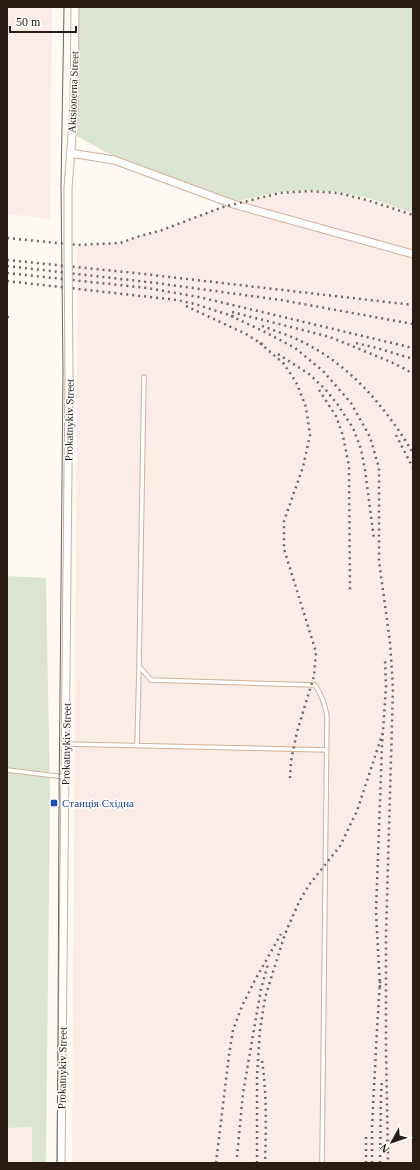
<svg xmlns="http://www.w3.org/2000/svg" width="420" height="1170" font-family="'Times New Roman',serif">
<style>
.commercial{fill:#fcece8}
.green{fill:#dbe4d3}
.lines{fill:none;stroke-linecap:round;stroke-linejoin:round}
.lane-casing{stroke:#cdb199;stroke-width:5.5}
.street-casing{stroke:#cdb199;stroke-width:9}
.lane{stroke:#fff;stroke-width:3.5}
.street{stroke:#fff;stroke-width:7}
.tram{stroke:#6f675f;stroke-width:1}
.rail{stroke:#6f675f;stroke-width:2.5;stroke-dasharray:2 4;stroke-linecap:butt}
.street-bridge-casing{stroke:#cdb199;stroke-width:9;stroke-linecap:butt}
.street-bridge{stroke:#fff;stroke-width:7}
.transit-dot{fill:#1a4fb4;stroke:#fff;stroke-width:1.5}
.labels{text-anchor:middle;stroke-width:3;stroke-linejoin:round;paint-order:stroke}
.street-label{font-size:11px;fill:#271d14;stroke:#fff}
.transit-label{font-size:11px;fill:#164399;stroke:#fff;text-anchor:start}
</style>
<rect width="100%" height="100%" fill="#fef9f3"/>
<!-- commercial -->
<path class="commercial" d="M 7,7 L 52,7 L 50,219 L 7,214 Z
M 309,191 L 338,193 L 367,200 L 413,215 L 413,1163 L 72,1163 L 77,369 L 77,245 L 120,243 L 140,236 L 162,230 L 204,213 L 233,204 L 280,193 Z
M 32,1127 L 32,1163 L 7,1163 L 7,1128 Z"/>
<!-- green -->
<path class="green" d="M 79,7 L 413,7 L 413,213 L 368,198 L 338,192 L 310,190 L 280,192 L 233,202 L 115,157 L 73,134 L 77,110 Z
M 7,576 L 46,578 L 50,795 L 46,1163 L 32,1163 L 32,1127 L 7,1128 Z"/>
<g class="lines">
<!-- lane casing -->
<g class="lane-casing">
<path id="lane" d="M 144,377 L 139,666 L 151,680 L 315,685 C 322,695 325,705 327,716 L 322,1163
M 66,744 L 327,750
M 137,746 L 139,667
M 7,770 L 65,777"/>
</g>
<!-- street casing -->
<g class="street-casing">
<path id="street" d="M 70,153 L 114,160 L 233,204 L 413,254
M 68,188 L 74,110 L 75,7
M 61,1163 L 69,373"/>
</g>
<!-- lane -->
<use href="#lane" class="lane"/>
<!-- street -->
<use href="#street" class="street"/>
<!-- tram -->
<path class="tram" d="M 57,1163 L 58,1035 L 59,803 L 63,371 L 61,186 L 64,7"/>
<!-- rail -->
<path class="rail" d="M 7,238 L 77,245 L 120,243 L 140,236 L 162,230 L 223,207 L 280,193 L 309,191 L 338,193 L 367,200 L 413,215
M 7,260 L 135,273 L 413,305
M 7,266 L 156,283 L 281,300 L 413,324
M 7,273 L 147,288 L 199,297 L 413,348
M 7,281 L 177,300 L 195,304 L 235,317
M 186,306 L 246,334 L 265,346
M 232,312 L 330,337 L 391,362 L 405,369 L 413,374
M 231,316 L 265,332 L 295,348 L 323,371 L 351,403 L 370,437 L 379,468 L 379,561 L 390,642 L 393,688 L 386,935 L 386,1049 L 387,1102 L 388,1163
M 7,317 L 13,318
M 262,326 C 278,332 295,337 310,346 C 354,369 388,411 413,453
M 260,343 L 284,364 L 296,382 L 306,407 L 310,435 L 303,467 L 284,521 L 284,549 L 316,652 L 314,676 L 297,732 L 291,761 L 290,778
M 356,343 L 377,348 L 413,359
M 278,354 L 309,374 L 325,389 L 338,405 L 353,428 L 361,449 L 365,470 L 374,539
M 319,390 L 336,416 L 343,436 L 349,466 L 350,590
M 396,435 L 413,468
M 380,987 L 376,912 L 382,746 L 386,687 L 385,659
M 262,1061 C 267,1095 266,1129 265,1163
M 366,1137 L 366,1163
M 237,1157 L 243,1093 L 261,989 L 268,964
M 216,1163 L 229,1055 L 233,1030 L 242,1006 L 255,980 L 281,934
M 257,1163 L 257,1076 L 260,1030 L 265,998 L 273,972 L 285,934 L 299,902 L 309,885 L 340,846 L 357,811 L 383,732
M 372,1163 L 372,1126 L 377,1030 L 380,981
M 380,1163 L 381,1093 L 382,1081"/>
<!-- street-bridge casing -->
<g class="street-bridge-casing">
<path id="street-bridge" d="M 68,188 L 68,241 L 69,373"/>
</g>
<!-- street-bridge -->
<use href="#street-bridge" class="street-bridge"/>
</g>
<!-- markers -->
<rect class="transit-dot" x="50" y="799" width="8" height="8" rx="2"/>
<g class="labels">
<!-- street labels -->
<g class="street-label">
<text transform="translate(73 92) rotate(-88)" y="4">Aktsionerna Street</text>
<text transform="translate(69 420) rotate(-89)" y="4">Prokatnykiv Street</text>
<text transform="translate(66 744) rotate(-89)" y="4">Prokatnykiv Street</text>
<text transform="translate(62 1068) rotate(-89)" y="4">Prokatnykiv Street</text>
</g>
<!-- transit labels -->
<g class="transit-label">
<text x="62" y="807">Станція Східна</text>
</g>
</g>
<!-- border -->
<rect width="420" height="1170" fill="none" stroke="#271d14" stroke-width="16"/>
<!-- north arrow -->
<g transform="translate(392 1142) rotate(230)" stroke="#ffffff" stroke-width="3" paint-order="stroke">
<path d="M0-3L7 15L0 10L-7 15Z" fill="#271d14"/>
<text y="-6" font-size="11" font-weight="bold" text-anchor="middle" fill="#271d14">N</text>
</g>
<!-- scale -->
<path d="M10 26v6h66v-6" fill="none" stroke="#271d14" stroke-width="2"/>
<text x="16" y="26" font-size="12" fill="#271d14" stroke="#ffffff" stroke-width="3" paint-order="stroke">50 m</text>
</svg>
